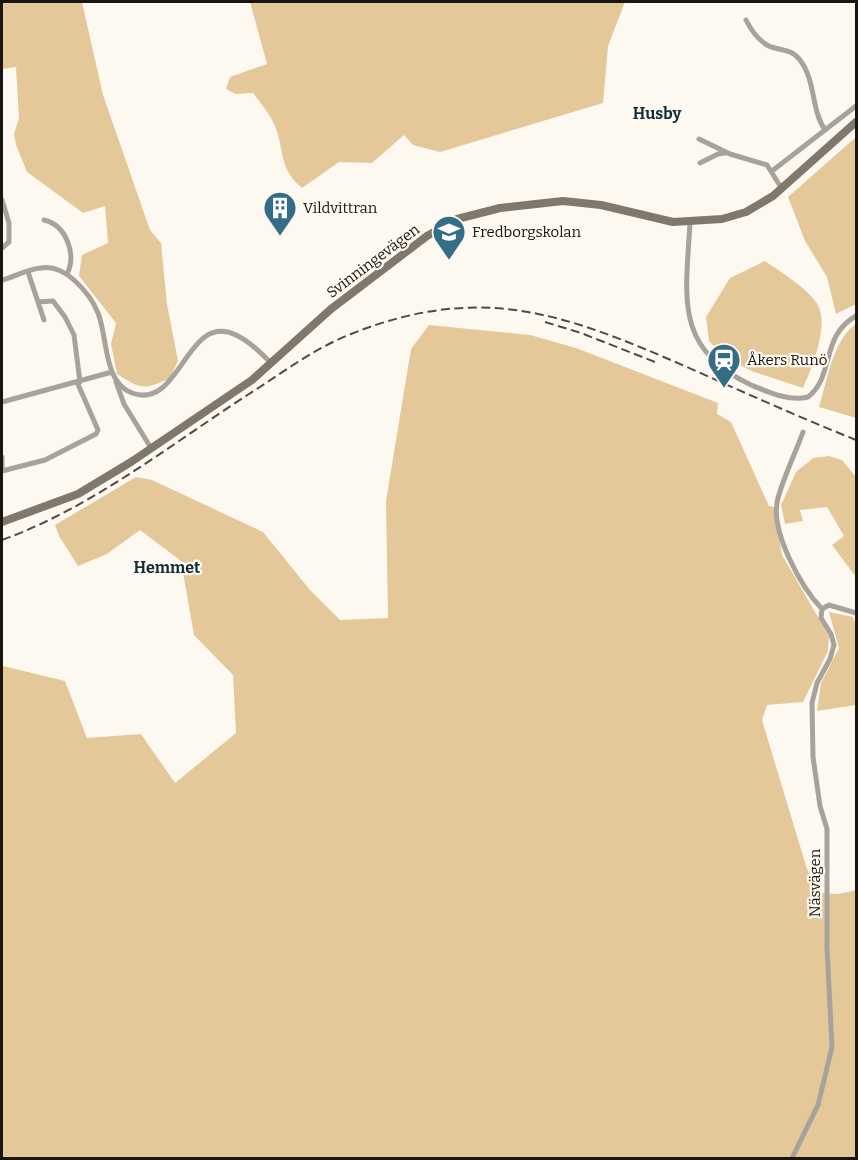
<svg xmlns="http://www.w3.org/2000/svg" width="858" height="1160" font-family="Bitter,serif">
<style>
.green{fill:#e4c89a}
.lines{fill:none;stroke-linecap:round;stroke-linejoin:round}
.minor{stroke:#a7a29a;stroke-width:5}
.secondary{stroke:#7f786d;stroke-width:8}
.rail{stroke:#4e4a44;stroke-width:2;stroke-dasharray:9 4.5;stroke-linecap:butt}
.labels{text-anchor:middle;stroke-width:4.5;stroke-linejoin:round;paint-order:stroke}
.poi-label{font-size:15px;fill:#19150f;stroke:#fdf9f1;text-anchor:start}
.street-label{font-size:15px;fill:#19150f;stroke:#fdf9f1}
.neighbourhood-label{font-size:16px;font-weight:bold;fill:#122d39;stroke:#fdf9f1}
</style>
<rect width="100%" height="100%" fill="#fdf9f1"/>
<!-- green -->
<path class="green" d="M 2,2 L 82,2 L 103,95 L 150,230 L 161,243 L 167,304 L 178,361 L 170,378 C 144,390 142,390 117,374 L 111,344 L 116,323 L 79,276 L 82,255 L 108,243 L 105,206 L 83,213 L 27,172 L 16,145 L 14,134 L 19,118 L 16,67 L 2,69 Z
M 250,2 L 625,2 L 608,46 L 603,103 L 440,152 L 413,145 L 404,135 L 372,163 L 339,162 L 302,188 C 276,167 286,145 272,120 C 267,111 260,102 253,93 L 236,94 L 226,89 L 230,77 L 267,64 Z
M 856,137 L 856,304 L 836,314 L 827,277 L 805,241 L 788,197 Z
M 765,261 C 782,273 803,285 816,302 C 831,322 812,368 803,388 L 754,372 L 725,358 L 709,341 L 706,317 L 730,278 Z
M 856,324 L 856,418 L 819,407 C 827,381 833,339 856,324 Z
M 429,325 L 530,335 L 576,348 L 718,403 L 717,414 L 731,422 L 769,506 L 774,507 L 782,555 L 829,636 L 828,651 L 803,702 L 767,705 L 762,720 L 807,869 L 821,893 L 839,894 L 856,890 L 856,1158 L 2,1158 L 2,640 L 3,666 L 65,681 L 87,738 L 141,734 L 175,783 L 236,733 L 233,675 L 194,635 L 181,561 L 140,530 L 107,554 L 78,566 L 59,536 L 55,525 L 136,477 L 152,480 L 263,532 L 310,590 L 340,620 L 388,618 L 386,501 L 411,349 Z
M 829,456 L 842,460 L 856,477 L 856,577 L 832,545 L 844,536 L 827,507 L 800,510 L 803,521 L 785,524 L 781,505 L 796,472 L 813,458 Z
M 829,612 L 853,617 L 856,625 L 856,705 L 817,711 L 821,683 L 839,648 Z"/>
<g class="lines">
<!-- minor -->
<path class="minor" d="M 746,20 C 751,30 757,39 767,45 C 780,52 790,47 800,60 C 816,81 811,110 825,130
M 699,139 L 730,154 L 767,165 L 782,189
M 700,163 L 718,154 L 725,153
M 772,171 L 856,106
M 2,200 L 9,223 L 9,242 L 2,248
M 44,220 C 66,225 77,254 67,274
M 690,223 C 686,296 673,348 751,385 C 768,392 790,402 808,397 C 835,376 820,336 856,316
M 28,272 L 38,302 L 53,301 L 65,317 L 74,335 L 80,382
M 2,280 C 15,277 27,269 41,268 C 53,266 65,272 74,280 C 84,289 93,300 98,313 C 108,338 103,382 132,393 C 181,411 186,311 236,335 C 249,341 261,353 271,363
M 38,302 L 44,320
M 116,382 L 124,404 L 151,448
M 2,402 L 112,372
M 803,432 C 795,454 784,476 778,498 C 769,530 801,587 822,609
M 2,457 L 2,470
M 2,471 L 45,460 L 96,434 L 98,430 L 77,382
M 822,609 L 829,605 L 856,613
M 792,1158 L 818,1105 L 832,1047 L 827,947 L 827,829 L 820,806 L 813,757 L 812,703 L 817,683 L 830,659 L 834,645 L 831,634 L 821,618 L 822,609"/>
<!-- secondary -->
<path class="secondary" d="M 2,522 L 78,494 L 131,462 L 252,380 L 331,309 L 427,236 L 457,219 L 500,208 L 563,201 L 601,205 L 673,222 L 722,219 L 746,212 L 773,196 L 856,122"/>
<!-- rail -->
<path class="rail" d="M 545,322 L 581,333 L 655,362
M 2,540 C 91,508 170,445 249,394 C 282,373 315,348 351,334 C 482,282 565,314 687,367 C 743,392 799,417 856,440"/>
</g>
<!-- icons -->
<defs>
<g id="building-pin" transform="scale(1.725)"><path d="M0 17L-7.5 6A9.5 9.5 0 1 1 7.5 6Z" fill="#346d87" stroke="#fdf9f1"/><path d="M-4-6H4V6H1V3H-1V6H-4ZM-2.5-4.3h1.7v1.8h-1.7ZM.8-4.3h1.7v1.8H.8ZM-2.5-1h1.7V.8h-1.7ZM.8-1h1.7V.8H.8Z" fill="#fff"/></g>
<g id="school-pin" transform="scale(1.725)"><path d="M0 17L-7.5 6A9.5 9.5 0 1 1 7.5 6Z" fill="#346d87" stroke="#fdf9f1"/><path d="M0-5L7-2L0 1L-7-2ZM-4 1L0 2.5L4 1V4Q0 6-4 4Z" fill="#fff"/></g>
<g id="station-pin" transform="scale(1.725)"><path d="M0 17L-7.5 6A9.5 9.5 0 1 1 7.5 6Z" fill="#346d87" stroke="#fdf9f1"/><path d="M-3-6H3Q5-6 5-4V2Q5 4 3 4L4.5 6H3L1.5 4h-3L-3 6H-4.5L-3 4Q-5 4-5 2V-4Q-5-6-3-6ZM-3.5-4v3h7v-3ZM-3.5 1v1.5H-2V1ZM2 1v1.5H3.5V1Z" fill="#fff"/></g>
</defs>
<g fill-rule="evenodd">
<use href="#building-pin" x="280" y="208"/>
<use href="#school-pin" x="449" y="232"/>
<use href="#station-pin" x="724" y="360"/>
</g>
<g class="labels">
<!-- poi labels -->
<g class="poi-label">
<text x="303" y="213">Vildvittran</text>
<text x="472" y="237">Fredborgskolan</text>
<text x="747" y="365">Åkers Runö</text>
</g>
<!-- street labels -->
<g class="street-label">
<text transform="translate(373 261) rotate(-37)" y="5">Svinningevägen</text>
<text transform="translate(815 883) rotate(-90)" y="5">Näsvägen</text>
</g>
<!-- neighbourhood labels -->
<g class="neighbourhood-label">
<text x="657" y="119">Husby</text>
<text x="167" y="573">Hemmet</text>
</g>
</g>
<!-- border -->
<rect width="858" height="1160" fill="none" stroke="#19150f" stroke-width="6"/>
</svg>
